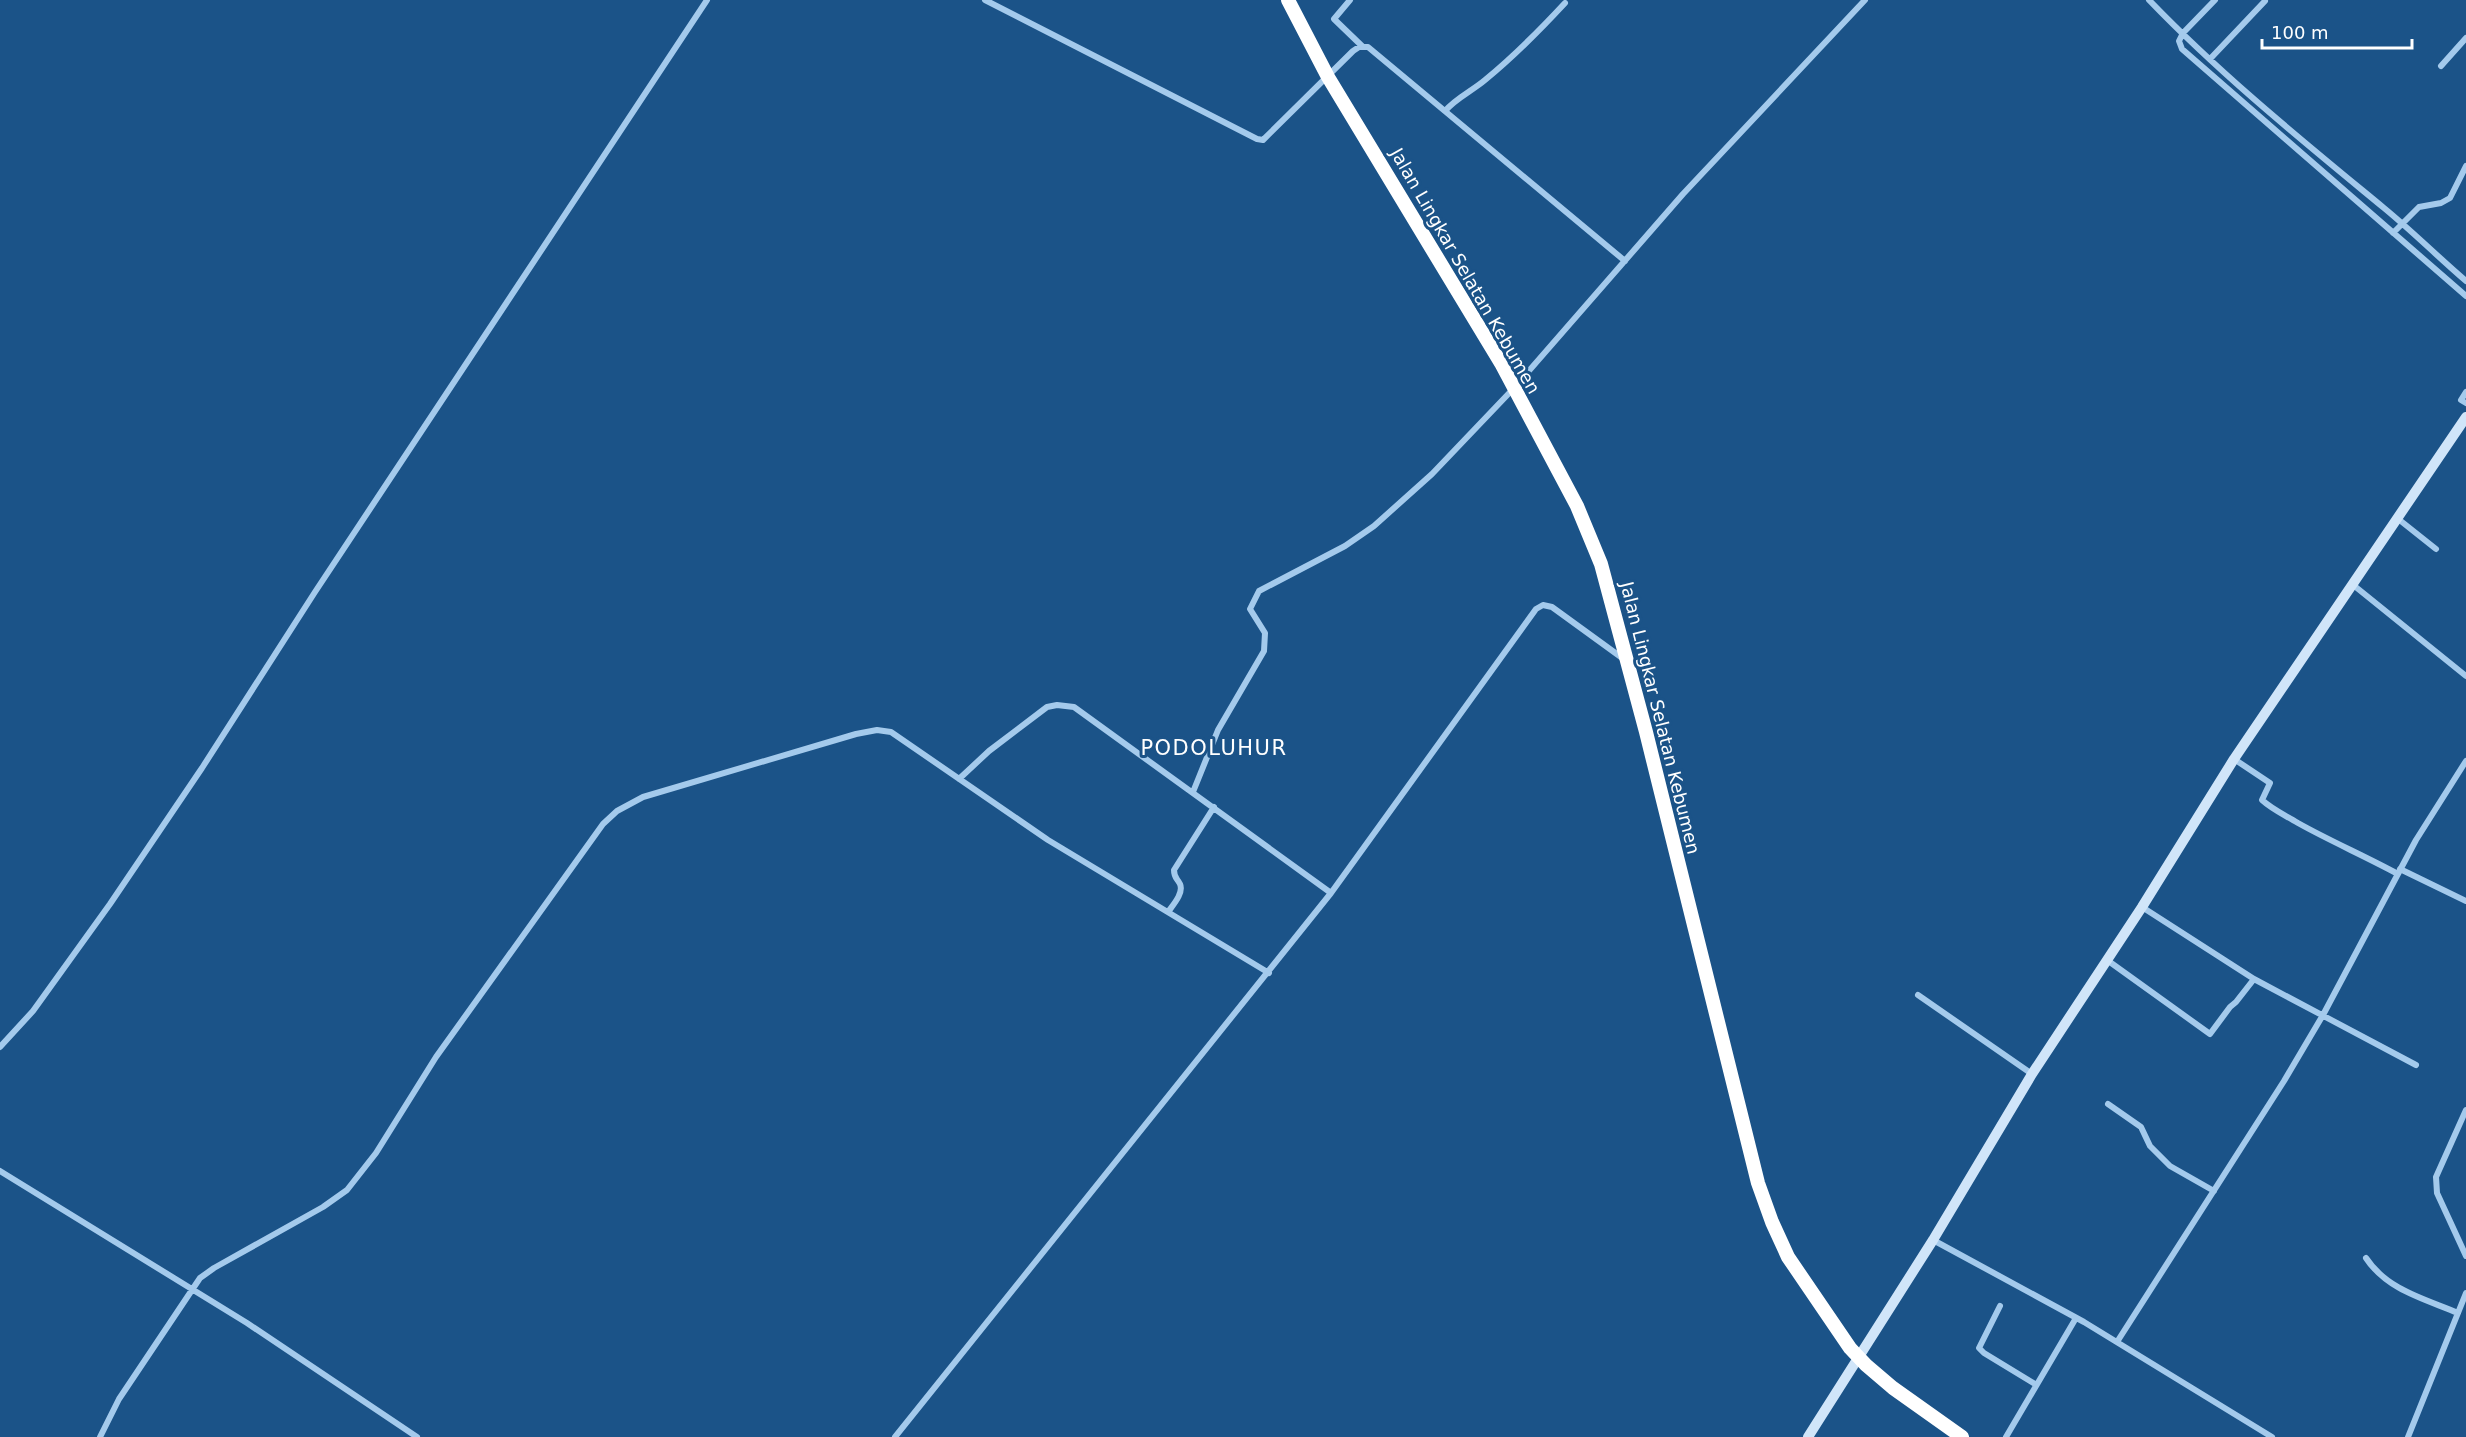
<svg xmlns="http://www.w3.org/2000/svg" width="2466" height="1437" font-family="'DejaVu Sans',sans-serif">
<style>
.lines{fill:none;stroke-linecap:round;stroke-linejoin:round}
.street{stroke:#a4caec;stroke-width:6}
.secondary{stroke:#d0e5f9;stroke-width:10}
.highway{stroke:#fff;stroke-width:14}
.labels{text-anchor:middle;stroke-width:6;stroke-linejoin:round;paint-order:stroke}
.street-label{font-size:18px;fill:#fff;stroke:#1b5388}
.quarter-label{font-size:21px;letter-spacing:1.5px;fill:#fff;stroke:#1b5388}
</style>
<rect width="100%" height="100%" fill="#1b5388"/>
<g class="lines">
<!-- street -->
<path class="street" d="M 985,0 L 1257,139 L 1263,140 L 1353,51 L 1359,47 L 1368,47 L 1625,261
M 1350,0 L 1334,19 L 1362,46
M 2149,0 C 2222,76 2304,142 2384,208 C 2412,231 2438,257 2466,281
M 2215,0 L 2183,33 L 2179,41 L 2182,49 L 2466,296
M 2210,59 L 2265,1
M 2441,66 L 2466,38
M 1445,111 C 1456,98 1472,91 1485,80 C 1513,57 1540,30 1565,3
M 2393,233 L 2419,207 L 2441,203 L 2450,198 L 2466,166
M 2466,392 L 2461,400 L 2466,403
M 2397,518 L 2436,549
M 2352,584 L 2466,676
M 2234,759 L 2270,783 L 2262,800 C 2273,810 2285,815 2298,823 C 2330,841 2365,856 2398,874
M 959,779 L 989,751 L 1047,707 L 1057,705 L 1074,707 L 1331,893
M 1193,792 L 1218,730 L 1264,651 L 1265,633 L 1250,609 L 1259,591 L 1345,546 L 1374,526 L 1432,474 L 1514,388 L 1683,194 L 1865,0
M 2400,869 L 2466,901
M 2142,907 L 2254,979 L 2416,1065
M 1168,912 C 1173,905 1184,893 1180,884 C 1177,878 1174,878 1174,870 L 1214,807
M 2107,960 L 2210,1034 L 2230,1007 L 2236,1002 L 2254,979
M 1918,995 L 2032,1074
M 0,1047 L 33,1011 L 110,904 L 202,768 L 315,592 L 707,0
M 2108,1104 L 2141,1127 L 2150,1146 L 2170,1166 L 2214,1191
M 2466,1110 L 2436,1177 L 2437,1193 L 2466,1256
M 0,1171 L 247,1323 L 417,1437
M 1933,1240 L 2084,1322 L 2272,1437
M 2366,1258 C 2387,1290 2425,1299 2458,1313
M 2000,1306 L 1979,1348 L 1984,1353 L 2035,1384
M 2117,1342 L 2284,1081 L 2323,1015 L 2416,840 L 2466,761
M 100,1437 L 119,1399 L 200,1278 L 214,1268 L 323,1207 L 347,1190 L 376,1153 L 436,1057 L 603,824 L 617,811 L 643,797 L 856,734 L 877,730 L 891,732 L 1048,840 L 1269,973
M 895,1437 L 1331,893 L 1536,609 L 1543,605 L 1552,607 L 1625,660
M 2006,1437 L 2076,1318
M 2408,1437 L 2466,1293"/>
<!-- secondary -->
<path class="secondary" d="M 1808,1437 L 1933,1240 L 2032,1074 L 2142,907 L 2234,759 L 2466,417"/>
<!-- highway -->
<path class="highway" d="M 1288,0 L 1328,77 L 1502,365 L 1577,506 L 1601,564 L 1646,732 L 1758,1183 L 1772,1222 L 1788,1257 L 1850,1348 L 1866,1365 L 1893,1388 L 1962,1437"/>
</g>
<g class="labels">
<!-- street labels -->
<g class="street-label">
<text transform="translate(1465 271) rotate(60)" y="6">Jalan Lingkar Selatan Kebumen</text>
<text transform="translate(1660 718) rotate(76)" y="6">Jalan Lingkar Selatan Kebumen</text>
</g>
<!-- quarter labels -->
<g class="quarter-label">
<text x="1214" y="755">PODOLUHUR</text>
</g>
</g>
<!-- scale -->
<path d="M2262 39v9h150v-9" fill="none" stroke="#ffffff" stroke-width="3"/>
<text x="2271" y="39" font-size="18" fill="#ffffff" stroke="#1b5388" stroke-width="4.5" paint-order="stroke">100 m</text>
</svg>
